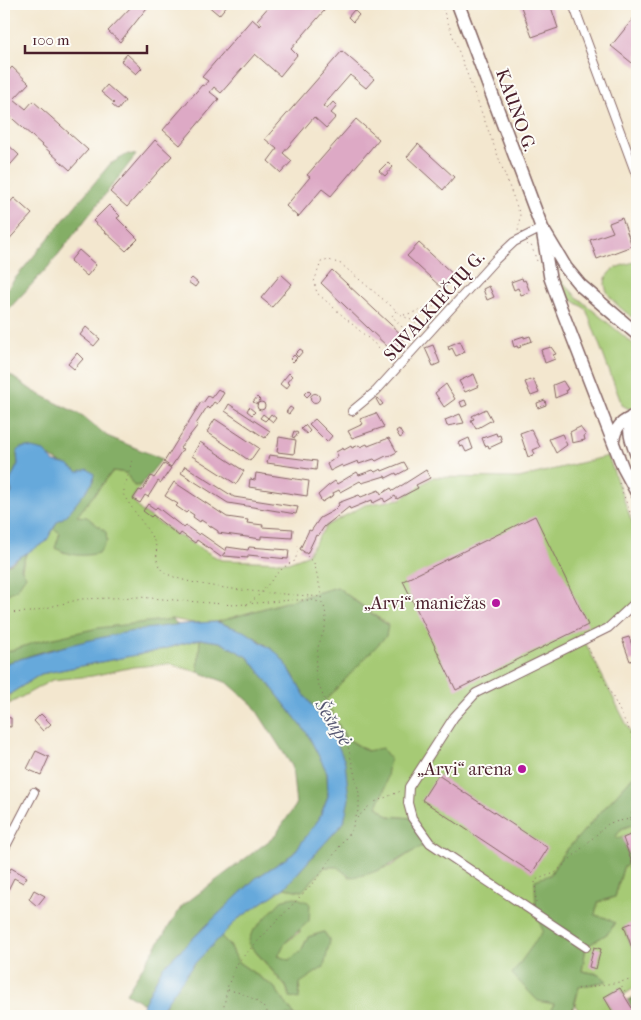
<svg xmlns="http://www.w3.org/2000/svg" width="641" height="1020" font-family="'IM FELL French Canon',serif">
<style>
.green{fill:#a6ca74;stroke:#787450;fill-rule:evenodd}
.forest{fill:#84ae66;stroke:#676648}
.water{fill:#66a9db;stroke:#586483}
.building{fill:#dda9c5}
.lines{fill:none;stroke-linecap:round;stroke-linejoin:round}
.minor-casing{stroke:#856564;stroke-width:10}
.secondary-casing{stroke:#856564;stroke-width:14}
.primary-casing{stroke:#856564;stroke-width:15}
.path{stroke:#856564;stroke-width:1;stroke-dasharray:1 4;stroke-linecap:butt}
.minor{stroke:#fff;stroke-width:8}
.secondary{stroke:#fff;stroke-width:11}
.primary{stroke:#fff;stroke-width:12}
.poi-dot{fill:#b5179e;stroke:#fdfcf7;stroke-width:2}
.labels{text-anchor:middle;stroke-width:4;stroke-linejoin:round;paint-order:stroke}
.street-label{font-size:18px;fill:#4a1f2b;stroke:#fdfcf7}
.poi-label{font-size:18px;fill:#4a1f2b;stroke:#fdfcf7;text-anchor:end}
.water-label{font-size:19px;font-style:italic;fill:#555671;stroke:#fdfcf7}
</style>
<rect width="100%" height="100%" fill="#fdfcf7"/>
<filter id="ink" filterUnits="userSpaceOnUse"><feTurbulence type="fractalNoise" baseFrequency=".02" numOctaves="2"/><feDisplacementMap in="SourceGraphic" scale="10" xChannelSelector="R" yChannelSelector="G"/><feConvolveMatrix kernelMatrix="1 2 1 2 8 2 1 2 1" color-interpolation-filters="sRGB"/></filter>
<filter id="wash" filterUnits="userSpaceOnUse"><feTurbulence type="fractalNoise" baseFrequency=".0096" numOctaves="4" result="noise"/><feDisplacementMap in="SourceGraphic" scale="20" xChannelSelector="R" yChannelSelector="G"/><feGaussianBlur stdDeviation="1.12" result="paint"/><feColorMatrix in="noise" values="0 0 0 0 0 0 0 0 0 0 0 0 0 0 0 0 0 1.4 0 .05"/><feComposite in="paint" operator="in"/></filter>
<g filter="url(#wash)">
<rect width="100%" height="100%" fill="#f3e7cf"/>
<!-- green -->
<path class="green" d="M 637,261 L 637,321 C 626,312 594,292 609,273 C 614,266 629,264 637,261 Z
M 557,276 L 578,298 L 637,347 L 637,407 L 629,409 L 622,405 L 586,309 L 564,295 L 555,277 Z
M 608,456 L 637,536 L 637,601 L 608,628 L 584,640 L 637,745 L 637,772 L 562,855 L 550,875 L 536,914 L 544,930 L 513,974 L 554,1004 L 547,1016 L 295,1016 L 274,987 L 238,962 L 231,947 L 221,936 L 238,919 L 284,888 L 302,891 L 325,867 L 337,866 L 350,877 L 391,866 L 414,850 L 430,843 L 412,818 L 388,816 L 377,806 L 385,788 L 368,751 L 346,738 L 325,701 L 388,625 L 337,587 L 217,622 L 193,623 L 172,619 L 37,642 L 7,654 L 4,653 L 4,596 L 17,589 C 21,576 22,564 27,551 L 46,542 L 53,528 L 60,532 L 56,548 L 65,553 L 77,516 L 113,471 L 126,473 L 134,486 L 141,485 L 132,499 L 142,512 L 181,537 L 221,560 L 288,562 L 307,555 L 326,526 L 365,505 L 401,499 L 433,477 L 519,478 ZM 301,931 L 285,943 L 278,956 L 289,961 L 301,951 L 308,937 L 324,932 L 330,941 L 290,997 L 286,987 L 248,943 Z
M 200,639 L 198,672 L 169,664 L 133,667 L 92,676 L 52,680 L 9,704 L 10,694 L 41,674 L 156,651 Z
M 637,823 L 637,832 L 614,839 L 621,829 Z
M 631,861 L 637,878 L 637,921 L 624,927 L 637,961 L 637,986 L 624,995 L 620,988 L 604,997 L 615,1016 L 582,1016 L 575,1005 L 579,987 L 599,974 L 582,971 L 586,947 L 608,933 L 614,923 L 606,918 L 594,915 L 598,902 L 615,897 L 623,868 Z"/>
<!-- forest -->
<path class="forest" d="M 128,154 L 136,155 L 50,265 L 4,314 L 4,292 L 110,164 Z
M 4,371 L 33,391 L 83,416 L 107,436 L 162,459 L 141,485 L 134,486 L 126,473 L 113,471 L 77,516 L 87,517 L 106,532 L 107,541 L 99,553 C 82,557 71,556 55,548 L 60,533 L 53,528 L 57,522 L 67,515 L 78,472 C 66,464 54,462 43,451 L 17,453 L 18,464 L 9,483 L 12,492 L 4,507 Z
M 27,551 L 21,568 L 26,576 L 17,589 L 4,596 L 4,566 L 12,563 Z
M 337,587 L 388,626 L 386,636 L 325,701 L 346,738 L 367,751 L 382,748 L 390,758 L 385,788 L 377,806 L 388,816 L 412,818 L 430,843 C 401,855 383,875 350,877 L 337,867 L 325,867 L 302,891 L 284,888 L 344,822 C 330,776 311,686 277,654 C 260,637 239,629 217,622 Z
M 172,619 L 178,625 L 48,650 L 4,664 L 4,653 L 36,642 L 98,628 Z
M 200,639 L 220,642 L 248,657 L 307,733 L 327,772 L 328,796 L 319,819 L 293,854 L 256,878 L 162,968 L 144,1004 L 126,993 L 182,906 L 274,837 L 296,805 L 292,766 L 253,705 L 228,683 L 198,672 Z
M 637,772 L 637,823 L 621,829 L 615,838 L 623,838 L 631,861 L 623,868 L 615,897 L 598,902 L 595,915 L 606,918 L 615,923 L 608,933 L 586,947 L 582,971 L 599,974 L 607,981 L 579,987 L 571,1016 L 547,1016 L 554,1004 L 538,1001 L 512,974 L 543,931 L 536,914 L 535,880 L 550,875 L 562,855 Z
M 295,897 L 310,903 L 309,921 L 285,943 L 278,956 L 289,960 L 301,951 L 308,937 L 324,932 L 330,941 L 324,967 L 300,983 L 299,999 L 290,997 L 286,986 L 248,943 L 252,932 L 283,899 Z
M 221,936 L 231,947 L 238,962 L 274,987 L 295,1016 L 162,1016 C 165,992 203,954 221,936 Z
M 637,996 L 637,1016 L 627,1000 Z"/>
<!-- water -->
<path class="water" d="M 27,447 L 44,451 L 54,462 L 68,465 L 78,472 L 88,469 L 94,474 L 93,482 L 67,515 L 57,522 L 46,542 L 4,566 L 4,507 L 12,492 L 9,483 L 18,464 L 17,453 L 20,448 Z
M 217,622 L 246,632 L 277,653 L 288,667 L 305,696 L 333,734 L 345,762 L 349,799 L 344,822 L 284,888 L 238,919 L 193,965 L 163,1007 L 162,1016 L 141,1016 L 144,1003 L 162,968 L 256,878 L 293,854 L 319,819 L 328,796 L 327,772 L 307,733 L 248,657 L 220,642 L 200,639 L 156,651 L 41,674 L 10,694 L 4,695 L 4,664 C 70,643 147,624 217,622 Z"/>
<g id="blocks">
<!-- building -->
<path class="building" d="M 134,4 L 150,4 L 120,42 L 108,31 Z
M 206,4 L 228,4 L 219,15 Z
M 271,4 L 330,4 L 291,49 L 297,55 L 280,76 L 255,54 L 221,93 L 214,87 L 210,92 L 219,99 L 180,145 L 163,130 L 202,85 L 204,86 L 208,81 L 202,77 L 252,19 L 260,26 L 262,24 L 257,20 Z
M 520,4 L 550,4 L 558,28 L 532,37 Z
M 354,10 L 359,15 L 353,22 L 348,17 Z
M 637,14 L 637,67 L 611,46 Z
M 342,51 L 374,79 L 366,88 L 350,75 L 323,106 L 327,109 L 333,102 L 337,106 L 331,113 L 336,117 L 326,128 L 314,117 L 283,153 L 292,161 L 281,173 L 268,161 L 277,149 L 265,139 Z
M 127,54 L 142,68 L 136,74 L 121,61 Z
M 12,67 L 29,83 L 14,99 L 26,109 L 33,101 L 88,150 L 70,170 L 4,111 L 4,76 Z
M 107,85 L 125,101 L 118,110 L 112,105 L 114,103 L 101,92 Z
M 356,119 L 379,139 L 331,196 L 322,189 L 298,217 L 286,206 L 310,177 L 307,175 Z
M 155,140 L 172,156 L 127,207 L 110,192 Z
M 4,141 L 19,155 L 4,172 Z
M 418,144 L 454,177 L 443,190 L 407,157 Z
M 388,162 L 393,167 L 385,176 L 379,171 Z
M 14,198 L 32,214 L 4,245 L 4,209 Z
M 109,205 L 120,216 L 117,218 L 138,239 L 126,251 L 93,221 Z
M 622,218 L 632,246 L 597,259 L 590,240 L 613,232 L 609,223 Z
M 419,243 L 455,276 L 443,289 L 407,256 Z
M 79,250 L 96,265 L 87,276 L 70,261 Z
M 332,270 L 404,337 L 392,351 L 321,283 Z
M 281,274 L 292,284 L 272,307 L 261,298 Z
M 192,278 L 198,283 L 195,287 L 188,282 Z
M 522,278 L 523,281 L 525,280 L 530,292 L 521,295 L 518,288 L 514,290 L 511,282 Z
M 489,286 L 494,297 L 487,300 L 483,289 Z
M 86,327 L 100,339 L 94,346 L 80,335 Z
M 524,336 L 524,338 L 530,336 L 532,341 L 520,345 L 521,347 L 518,348 L 517,346 L 514,347 L 512,340 Z
M 460,341 L 465,352 L 456,356 L 452,348 L 449,350 L 448,346 Z
M 433,345 L 440,363 L 433,366 L 425,348 Z
M 551,347 L 556,354 L 553,355 L 555,359 L 545,363 L 541,350 Z
M 300,349 L 303,351 L 298,357 L 295,354 Z
M 77,353 L 83,359 L 74,369 L 68,364 Z
M 294,355 L 297,358 L 293,362 L 290,359 Z
M 289,373 L 292,376 L 287,382 L 290,384 L 286,389 L 280,384 Z
M 474,374 L 479,386 L 465,392 L 459,381 Z
M 533,379 L 539,393 L 531,396 L 525,382 Z
M 563,381 L 568,389 L 566,390 L 567,393 L 555,398 L 553,385 Z
M 446,384 L 455,399 L 444,407 L 435,393 Z
M 218,389 L 224,393 L 217,404 L 214,402 L 209,409 L 207,407 L 196,424 L 198,425 L 180,448 L 183,449 L 171,467 L 164,462 L 201,402 L 203,403 L 208,396 L 211,398 Z
M 308,390 L 311,393 L 307,397 L 304,394 Z
M310.5 398a4.5 4.5 0 1 1 9 0a4.5 4.5 0 1 1-9 0Z
M 257,397 L 260,400 L 257,404 L 253,402 Z
M 378,398 L 383,404 L 380,406 L 376,399 Z
M 465,400 L 467,405 L 462,407 L 460,402 Z
M 545,400 L 546,405 L 538,408 L 537,403 Z
M257 406a4 4 0 1 1 8 0a4 4 0 1 1-8 0Z
M 229,404 L 270,431 L 265,438 L 225,411 Z
M 249,407 L 255,412 L 252,415 L 247,411 Z
M 290,407 L 293,409 L 289,414 L 286,412 Z
M 486,409 L 492,420 L 476,429 L 471,420 L 474,419 L 472,416 Z
M 376,413 L 384,427 L 352,438 L 348,431 L 363,424 L 360,419 Z
M 263,414 L 268,418 L 265,421 L 260,418 Z
M 271,414 L 276,418 L 273,422 L 268,418 Z
M 460,414 L 464,423 L 447,426 L 445,420 Z
M 215,419 L 259,448 L 250,461 L 207,432 Z
M 315,419 L 332,436 L 327,442 L 309,424 Z
M 305,425 L 310,431 L 307,434 L 301,429 Z
M 580,427 L 586,435 L 584,436 L 585,440 L 572,443 L 570,432 Z
M 399,429 L 403,436 L 400,438 L 396,431 Z
M 531,429 L 540,447 L 533,450 L 535,454 L 528,457 L 520,433 Z
M 294,431 L 298,433 L 295,438 L 292,437 Z
M 496,433 L 497,436 L 500,435 L 502,442 L 489,448 L 488,445 L 485,446 L 482,438 Z
M 562,434 L 567,445 L 556,453 L 549,439 Z
M 279,437 L 296,440 L 294,454 L 277,452 Z
M 389,438 L 397,452 L 387,457 L 386,456 L 376,461 L 374,459 L 359,464 L 358,461 L 343,467 L 342,465 L 330,471 L 327,464 L 338,456 L 336,452 L 343,448 L 344,450 L 351,446 L 352,448 L 359,445 L 360,447 L 367,444 L 368,446 Z
M 469,438 L 473,449 L 466,452 L 463,446 L 460,447 L 458,443 Z
M 200,442 L 244,471 L 236,484 L 192,456 Z
M 269,455 L 317,461 L 316,470 L 267,463 Z
M 404,462 L 408,469 L 397,475 L 396,473 L 386,478 L 385,476 L 362,483 L 360,481 L 340,492 L 339,490 L 333,493 L 334,495 L 322,502 L 318,495 L 328,486 L 335,481 L 337,484 L 357,472 L 359,475 L 373,470 L 375,472 L 381,469 L 382,471 Z
M 164,464 L 171,468 L 161,483 L 158,481 L 148,497 L 145,495 L 140,503 L 133,499 L 139,490 L 142,491 L 151,476 L 154,478 Z
M 185,466 L 234,497 L 298,507 L 296,514 L 228,503 L 181,473 Z
M 426,470 L 430,478 L 416,485 L 418,488 L 397,499 L 395,496 L 385,502 L 383,498 L 373,503 L 372,500 L 350,509 L 349,507 L 324,527 L 318,536 L 316,535 L 307,554 L 300,549 L 309,530 L 311,531 L 320,518 L 333,511 L 339,505 L 338,503 L 359,495 L 361,497 L 379,490 L 381,494 L 391,488 L 393,491 Z
M 256,473 L 309,481 L 307,496 L 249,487 L 250,479 L 255,480 Z
M 174,482 L 227,517 L 248,520 L 247,523 L 263,525 L 262,527 L 293,529 L 292,538 L 261,536 L 261,539 L 218,533 L 218,531 L 201,520 L 200,522 L 193,517 L 194,515 L 188,511 L 186,513 L 176,506 L 178,504 L 165,496 Z
M 148,504 L 155,509 L 157,507 L 184,528 L 186,526 L 199,535 L 200,533 L 226,551 L 221,557 L 197,540 L 195,543 L 181,533 L 179,536 L 153,515 L 151,517 L 143,511 Z
M 535,516 L 588,625 L 456,690 L 403,581 Z
M 227,547 L 248,550 L 249,547 L 289,550 L 288,559 L 248,555 L 248,558 L 224,556 Z
M 629,637 L 637,659 L 630,661 L 622,639 Z
M 41,714 L 51,724 L 43,731 L 34,721 Z
M 4,717 L 11,718 L 11,727 L 4,726 Z
M 36,751 L 49,757 L 41,775 L 27,769 Z
M 438,775 L 548,848 L 532,873 L 422,800 Z
M 637,832 L 637,877 L 623,838 Z
M 11,868 L 27,877 L 23,883 L 14,878 L 6,894 L 4,893 L 4,881 Z
M 34,890 L 45,896 L 37,906 L 29,899 Z
M 637,921 L 637,962 L 624,926 Z
M 594,947 L 601,949 L 596,969 L 589,967 Z
M 620,988 L 627,1000 L 637,1016 L 615,1016 L 604,997 Z"/>
</g>
</g>
<g filter="url(#ink)">
<use href="#blocks" fill-opacity="0" stroke="#856564" stroke-width="1"/>
<g class="lines">
<!-- minor casing -->
<g class="minor-casing">
<path id="minor" d="M 573,4 L 637,177
M 352,411 L 376,391 L 495,260 L 514,242 L 542,228
M 4,850 L 34,792
M 586,947 L 430,843 L 412,818 L 408,803 L 409,787 L 454,717 L 476,693 L 608,628 L 637,601"/>
</g>
<!-- secondary casing -->
<g class="secondary-casing">
<path id="secondary" d="M 542,230 L 550,278 L 561,308 L 623,468 L 637,494
M 631,417 C 627,433 632,443 637,457
M 613,442 C 616,426 621,421 636,416"/>
</g>
<!-- primary casing -->
<g class="primary-casing">
<path id="primary" d="M 458,4 L 542,228 L 566,268 L 580,285 L 637,334"/>
</g>
<!-- path -->
<path class="path" d="M 441,4 L 520,215 L 518,232
M 527,244 L 531,245 L 537,261
M 396,311 L 392,316 L 413,339
M 404,315 L 443,304
M 390,356 L 406,337 L 404,331
M 394,361 L 317,293 L 314,282 L 321,262 L 329,260 L 341,264 L 403,316 L 425,327
M 132,461 L 123,494 C 133,511 146,525 155,543 C 158,551 155,561 160,568 C 174,589 292,594 321,597
M 619,483 L 637,531
M 246,605 C 266,594 274,569 295,561 L 298,550
M 4,613 L 30,612 L 81,599 L 139,597 L 234,605 L 291,600 L 312,600 L 322,603
M 588,648 L 637,745
M 357,818 L 372,803 L 401,791
M 630,819 L 632,825
M 536,903 L 535,880 L 555,873 L 609,823 L 630,819 L 637,794
M 619,982 L 627,994
M 578,989 L 637,979
M 228,990 C 246,993 261,1001 270,1016
M 631,999 L 637,1000
M 222,1016 L 228,985 L 238,962 L 315,881 L 352,829 L 359,808 L 359,793 L 346,738 L 325,701 L 315,675 L 318,647 L 325,628 L 326,615 L 316,570 L 314,563 L 295,544
M 568,1016 L 575,1005"/>
<!-- minor -->
<use href="#minor" class="minor"/>
<!-- secondary -->
<use href="#secondary" class="secondary"/>
<!-- primary -->
<use href="#primary" class="primary"/>
</g>
</g>
<!-- markers -->
<g class="poi-dot">
<circle cx="496" cy="603" r="5"/>
<circle cx="522" cy="769" r="5"/>
</g>
<g class="labels">
<!-- street labels -->
<g class="street-label">
<text transform="translate(516 110) rotate(70)" y="6">KAUNO G.</text>
<text transform="translate(434 306) rotate(-48)" y="6">SUVALKIEČIŲ G.</text>
</g>
<!-- poi labels -->
<g class="poi-label">
<text x="486" y="609">„Arvi“ maniežas</text>
<text x="512" y="775">„Arvi“ arena</text>
</g>
<!-- water labels -->
<g class="water-label">
<text transform="translate(334 722) rotate(57)" y="7">Šešupė</text>
</g>
</g>
<!-- margin -->
<rect width="641" height="1020" fill="none" stroke="#fdfcf7" stroke-width="20"/>
<!-- scale -->
<path d="M25 45v8h122v-8" fill="none" stroke="#4a1f2b" stroke-width="2.5"/>
<text x="32" y="45" font-size="15" fill="#4a1f2b" stroke="#fdfcf7" stroke-width="4" paint-order="stroke">100 m</text>
</svg>
